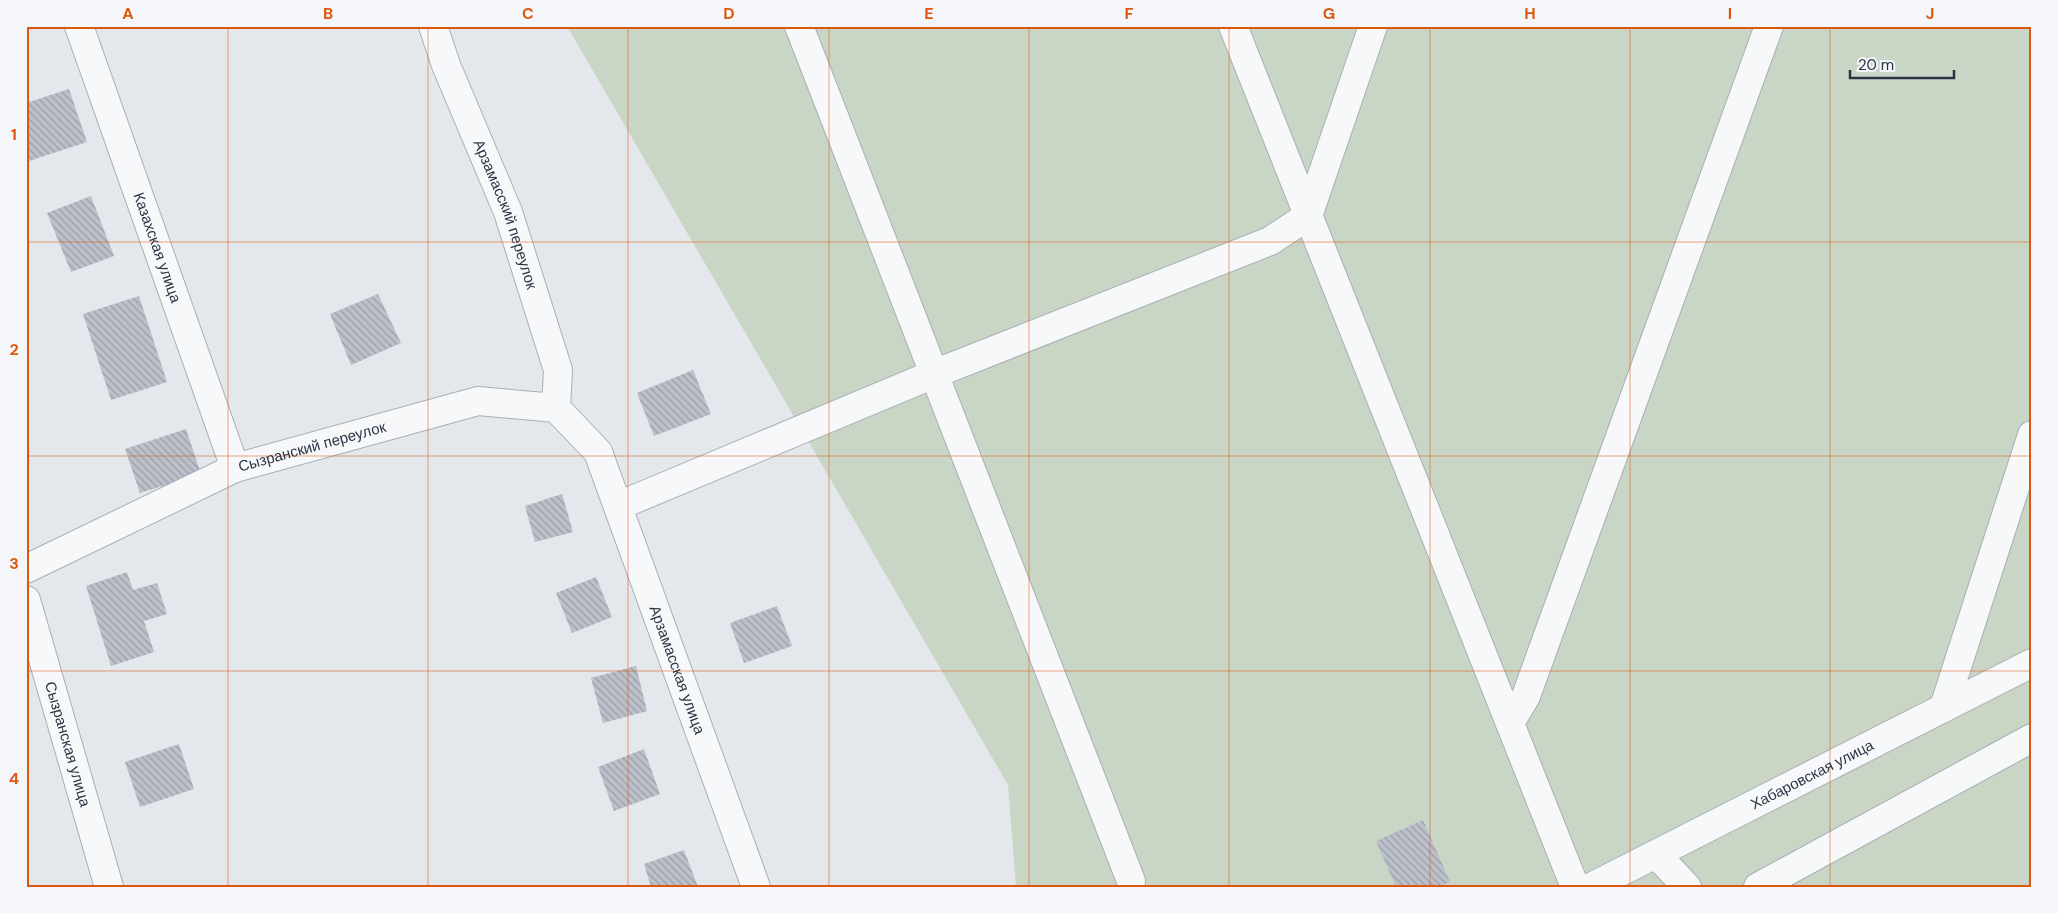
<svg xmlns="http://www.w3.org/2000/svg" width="2058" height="913" font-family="'DM Sans',sans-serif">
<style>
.green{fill:#c9d6c5}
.building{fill:url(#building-back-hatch)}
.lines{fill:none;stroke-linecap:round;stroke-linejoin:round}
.street-casing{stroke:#a9aeb7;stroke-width:30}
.street{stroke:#f7f8fa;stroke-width:28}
.grid{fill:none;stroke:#df570f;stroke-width:1;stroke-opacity:0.55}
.labels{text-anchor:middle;stroke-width:4.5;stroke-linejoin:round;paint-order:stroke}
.street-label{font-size:15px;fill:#2b3445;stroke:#f4f6f9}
.neatline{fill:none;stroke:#df570f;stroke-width:2}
.grid-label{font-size:16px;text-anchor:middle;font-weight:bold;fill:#df570f}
</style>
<defs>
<pattern id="building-back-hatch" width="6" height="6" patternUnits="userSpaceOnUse" patternTransform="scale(1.25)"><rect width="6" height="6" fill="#bbc0ca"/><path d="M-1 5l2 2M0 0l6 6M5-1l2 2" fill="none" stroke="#989da6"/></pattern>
</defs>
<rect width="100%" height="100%" fill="#e4e7ec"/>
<!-- green -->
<path class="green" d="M 567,26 L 2032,26 L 2032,887 L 1016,887 L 1008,785 Z"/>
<!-- building -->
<path class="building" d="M 69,89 L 87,142 L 26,162 L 26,103 Z
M 91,196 L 114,256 L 71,272 L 47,213 Z
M 378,294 L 401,343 L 351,365 L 330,314 Z
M 139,296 L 167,382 L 111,400 L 83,314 Z
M 693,370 L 711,414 L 654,436 L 637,393 Z
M 186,429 L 201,474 L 140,493 L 125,449 Z
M 562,494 L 573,532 L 535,542 L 525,506 Z
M 127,572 L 133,590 L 157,583 L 167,614 L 144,621 L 154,652 L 111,666 L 86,586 Z
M 596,577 L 612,617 L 572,633 L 556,593 Z
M 777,606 L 792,646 L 744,663 L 730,623 Z
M 636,666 L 647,711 L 603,723 L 591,678 Z
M 179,744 L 194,789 L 140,807 L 125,762 Z
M 644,749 L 660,794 L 614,811 L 598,767 Z
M 1423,820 L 1450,882 L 1438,887 L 1396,887 L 1376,841 Z
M 684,850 L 698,887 L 651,887 L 644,864 Z"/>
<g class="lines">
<!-- street casing -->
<g class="street-casing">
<g id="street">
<path id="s1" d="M 79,26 L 235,468"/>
<path id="s2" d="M 433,26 L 446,65 L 508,212 L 558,370 L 556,408"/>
<path d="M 799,26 L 1131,881"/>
<path d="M 1233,26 L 1575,887"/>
<path d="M 618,506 L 934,374 L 1270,241 L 1308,216 L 1373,26"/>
<path id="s3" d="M 26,569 L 235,468 L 478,401 L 556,408 L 598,452 L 756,887"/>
<path id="s4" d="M 26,600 L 109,887"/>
<path d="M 1944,707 L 2032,435"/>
<path d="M 1510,723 L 1526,696 L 1769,26"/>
<path d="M 1656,854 L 1687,887"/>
<path id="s5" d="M 1591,887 L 2032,663"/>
<path d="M 1758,887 L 2032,738"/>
</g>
</g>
<!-- street -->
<use href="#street" class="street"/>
</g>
<!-- grid -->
<path class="grid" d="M 228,26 L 228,887M 428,26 L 428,887M 628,26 L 628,887M 829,26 L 829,887M 1029,26 L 1029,887M 1229,26 L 1229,887M 1430,26 L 1430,887M 1630,26 L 1630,887M 1830,26 L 1830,887M 26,242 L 2032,242M 26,456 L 2032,456M 26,671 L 2032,671"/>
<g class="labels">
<!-- street labels -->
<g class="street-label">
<text dy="5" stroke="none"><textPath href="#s2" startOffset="202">Арзамасский переулок</textPath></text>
<text dy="5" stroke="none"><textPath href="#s1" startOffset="235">Казахская улица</textPath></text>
<text dy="5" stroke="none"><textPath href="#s3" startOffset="312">Сызранский переулок</textPath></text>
<text dy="5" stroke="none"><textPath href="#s3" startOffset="855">Арзамасская улица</textPath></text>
<text dy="5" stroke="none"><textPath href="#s4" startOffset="150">Сызранская улица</textPath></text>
<text dy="5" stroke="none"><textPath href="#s5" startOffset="248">Хабаровская улица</textPath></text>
</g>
</g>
<!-- border -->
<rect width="2058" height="913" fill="none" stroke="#f4f6f9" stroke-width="55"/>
<!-- scale -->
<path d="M1850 70v8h104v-8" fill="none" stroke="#2b3445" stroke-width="2.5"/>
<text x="1858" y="70" font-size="15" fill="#2b3445" stroke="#f4f6f9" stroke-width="4" paint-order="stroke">20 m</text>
<rect x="28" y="28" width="2002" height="858" class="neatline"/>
<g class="grid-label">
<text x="128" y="19">A</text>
<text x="328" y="19">B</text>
<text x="528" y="19">C</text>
<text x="729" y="19">D</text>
<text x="929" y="19">E</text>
<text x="1129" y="19">F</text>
<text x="1329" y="19">G</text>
<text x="1530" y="19">H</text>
<text x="1730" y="19">I</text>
<text x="1930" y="19">J</text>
<text x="14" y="140">1</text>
<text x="14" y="355">2</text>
<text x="14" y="569">3</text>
<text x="14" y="784">4</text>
</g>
</svg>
